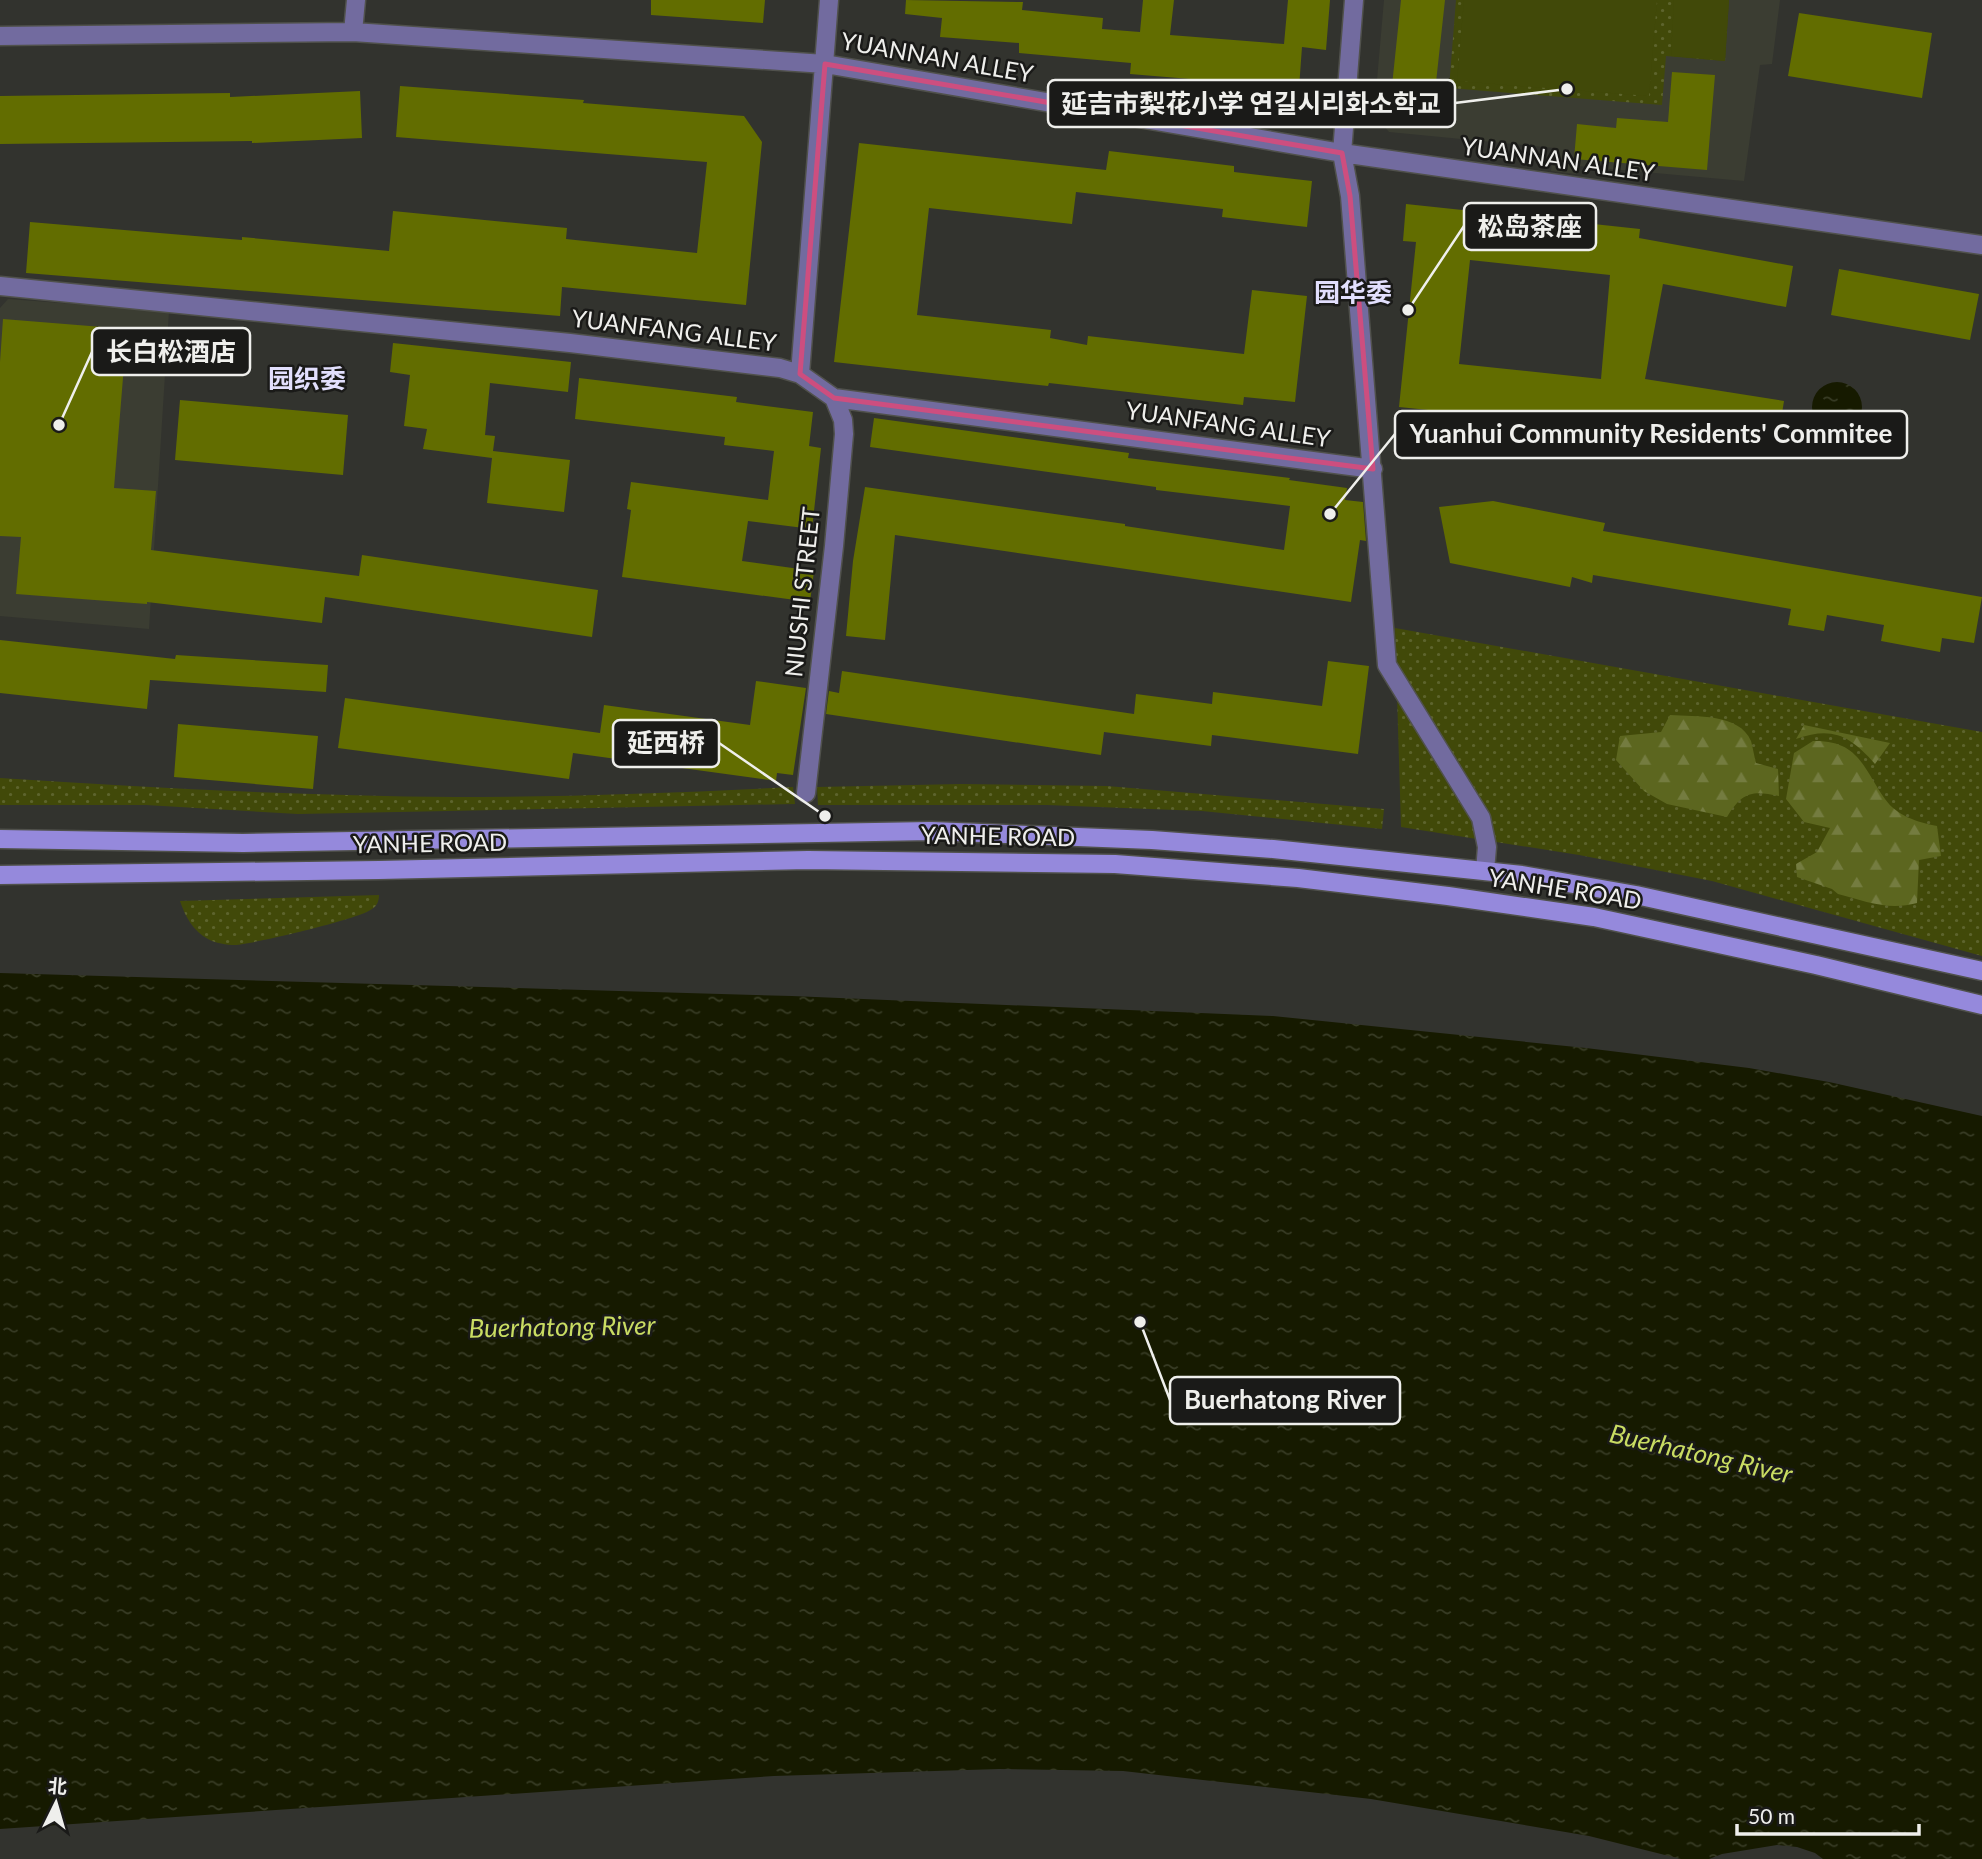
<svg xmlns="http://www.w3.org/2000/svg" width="1982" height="1859" font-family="Lato,'Noto Sans SC','Noto Sans KR',sans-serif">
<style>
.built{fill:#3b3d32}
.green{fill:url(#green-dots)}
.forest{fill:url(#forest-firs)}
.pitch{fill:#414909}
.water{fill:url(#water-ripples)}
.building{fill:#626d00;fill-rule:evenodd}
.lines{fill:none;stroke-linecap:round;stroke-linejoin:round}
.street-casing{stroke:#50514c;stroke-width:21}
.secondary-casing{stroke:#50514c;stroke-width:21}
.street{stroke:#726b9f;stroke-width:18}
.secondary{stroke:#9589dc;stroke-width:18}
.marked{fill:none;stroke:#cd4e7f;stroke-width:5;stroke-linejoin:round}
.labels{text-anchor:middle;stroke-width:5;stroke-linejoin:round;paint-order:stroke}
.street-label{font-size:24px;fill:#efefec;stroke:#1a1a18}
.neighbourhood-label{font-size:26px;font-weight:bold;fill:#e2dffd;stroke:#1a1a18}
.water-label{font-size:26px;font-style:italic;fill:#c9dc62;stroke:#1a1a18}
.leader{fill:none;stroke:#efefec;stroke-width:2.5}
.callout-dot{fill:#efefec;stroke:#1a1a18;stroke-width:2.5}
.callout{fill:#1a1a18;stroke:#efefec;stroke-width:2.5}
.callout-label{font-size:26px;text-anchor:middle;font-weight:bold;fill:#efefec}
</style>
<defs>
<pattern id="green-dots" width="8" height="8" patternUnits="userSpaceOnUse" patternTransform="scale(1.75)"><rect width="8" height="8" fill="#414909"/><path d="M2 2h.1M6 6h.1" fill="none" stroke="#5d642d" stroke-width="1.8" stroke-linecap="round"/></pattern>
<pattern id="forest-firs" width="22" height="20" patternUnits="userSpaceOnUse" patternTransform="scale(1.75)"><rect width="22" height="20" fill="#5c661f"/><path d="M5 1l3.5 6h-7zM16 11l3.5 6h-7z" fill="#747c40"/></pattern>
<pattern id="water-ripples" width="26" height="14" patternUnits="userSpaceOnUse" patternTransform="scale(1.75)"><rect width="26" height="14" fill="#161a00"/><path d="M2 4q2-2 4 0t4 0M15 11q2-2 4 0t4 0" fill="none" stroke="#383c25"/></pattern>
</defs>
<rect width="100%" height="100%" fill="#32332e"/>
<!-- built -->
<path class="built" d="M 1384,0 L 1780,0 L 1772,64 L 1760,65 L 1744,181 L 1577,166 L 1576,174 L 1551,171 L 1554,148 L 1389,132 L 1374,114 Z
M 8,299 L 169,311 L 149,629 L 0,616 L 0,308 Z"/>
<!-- green -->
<path class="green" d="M 1456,0 L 1729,0 L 1725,61 L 1666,56 L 1662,105 L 1449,88 Z
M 1395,628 L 1982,732 L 1982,956 L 1712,881 L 1579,855 L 1401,827 Z
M 0,778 C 151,788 303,796 455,797 C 568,797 680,793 793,787 L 795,804 L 298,814 L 146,805 L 0,805 Z
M 961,784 L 1107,786 L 1384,809 L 1382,829 L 1202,811 L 1047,805 L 818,805 L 817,787 Z
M 379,895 C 379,901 377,906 372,909 C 360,919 253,944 235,945 C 227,945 215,943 208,939 C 193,931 185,916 180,901 Z"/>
<!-- forest -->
<path class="forest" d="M 1670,715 C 1696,717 1739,713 1751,741 C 1753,748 1754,756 1756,763 L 1778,769 L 1779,796 C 1752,790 1742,792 1727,817 L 1667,804 L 1644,791 L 1616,760 L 1620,736 L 1661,732 Z
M 1804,725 L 1890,743 L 1875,764 C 1850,736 1833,726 1796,739 Z
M 1813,741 C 1859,740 1863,768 1885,799 C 1897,816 1917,822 1937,826 L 1941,856 L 1919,860 L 1917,903 C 1888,911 1865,901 1838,894 L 1832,889 L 1797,877 L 1796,864 L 1817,852 L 1830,828 L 1804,822 L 1786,799 L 1794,753 Z"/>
<!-- pitch -->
<path class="pitch" d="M 1464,0 L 1657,0 L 1649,96 L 1457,81 Z
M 1674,0 L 1729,0 L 1725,61 L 1671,56 Z"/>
<!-- water -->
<path class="water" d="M1812 407a25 25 0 1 1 50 0a25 25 0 1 1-50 0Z
M 0,973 L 792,996 L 1273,1016 L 1586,1048 L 1749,1068 L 1829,1082 L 1982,1116 L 1982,1859 L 1823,1859 L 1815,1853 L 1797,1847 L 1777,1845 L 1722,1854 L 1709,1859 L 1681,1859 L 1589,1836 L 1371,1799 L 1123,1771 L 999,1769 L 774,1776 L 0,1829 Z"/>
<!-- building -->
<path class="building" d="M 651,0 L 765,0 L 763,23 L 651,15 Z
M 906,0 L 1023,2 L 1022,10 L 1103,18 L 1102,29 L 1140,32 L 1143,0 L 1174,0 L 1170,35 L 1284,44 L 1288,0 L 1330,0 L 1326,50 L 1302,47 L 1299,88 L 1130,74 L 1131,63 L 1019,53 L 1019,43 L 940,37 L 942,18 L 905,14 Z
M 1401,0 L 1445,0 L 1432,119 L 1389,114 Z
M 1799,13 L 1932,33 L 1922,98 L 1788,76 Z
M 1672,72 L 1715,75 L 1707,170 L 1574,159 L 1577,124 L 1616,128 L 1617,118 L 1668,122 Z
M 400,86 L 584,100 L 583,103 L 744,116 L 762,142 L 746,305 L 562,287 L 560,316 L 26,273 L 30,222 L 242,240 L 242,237 L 389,251 L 393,211 L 567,228 L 566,239 L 697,253 L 707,162 L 396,137 Z
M 360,91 L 362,138 L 252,143 L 252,141 L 0,144 L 0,96 L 230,93 L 230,97 Z
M 859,143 L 1106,170 L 1109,151 L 1234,166 L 1234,172 L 1312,181 L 1307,227 L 1222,217 L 1223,209 L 1076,192 L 1072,224 L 929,208 L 917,315 L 1051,330 L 1050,338 L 1087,345 L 1088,336 L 1244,354 L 1252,290 L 1307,296 L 1295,402 L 1244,397 L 1243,405 L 1049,383 L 1048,386 L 834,362 Z
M 1406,204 L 1640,229 L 1639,238 L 1793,266 L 1786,307 L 1663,284 L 1645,379 L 1784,401 L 1775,457 L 1635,435 L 1634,439 L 1596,433 L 1596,427 L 1399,407 L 1416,242 L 1403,241 ZM 1470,260 L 1610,275 L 1601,379 L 1459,364 Z
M 1839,269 L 1979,294 L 1970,340 L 1831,315 Z
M 3,319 L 127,329 L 114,488 L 156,491 L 151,550 L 359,576 L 362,555 L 598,590 L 592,637 L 325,597 L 322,623 L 147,602 L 147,604 L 16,594 L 21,537 L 0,536 L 0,362 Z
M 393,343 L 571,362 L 568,392 L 490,383 L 485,435 L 495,436 L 493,451 L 570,460 L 564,512 L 487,503 L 492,458 L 423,449 L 427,429 L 404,426 L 410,375 L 390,372 Z
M 579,378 L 737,397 L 736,402 L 813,412 L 809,446 L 821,448 L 812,529 L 748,521 L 742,561 L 814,571 L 810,602 L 622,577 L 631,510 L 627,509 L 631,482 L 768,500 L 774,451 L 724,445 L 725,437 L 575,419 Z
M 180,400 L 348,415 L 343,475 L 175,460 Z
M 874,418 L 1129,453 L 1128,458 L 1290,478 L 1289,480 L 1347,488 L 1345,500 L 1363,502 L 1366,541 L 1360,540 L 1351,602 L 895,535 L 885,640 L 846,636 L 853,561 L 865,487 L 1125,524 L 1125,526 L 1284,550 L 1290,506 L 1156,490 L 1156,487 L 870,447 Z
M 1493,501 L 1605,523 L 1603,531 L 1982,597 L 1974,643 L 1942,638 L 1940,652 L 1881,641 L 1884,625 L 1827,615 L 1824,631 L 1788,625 L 1791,609 L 1593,575 L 1592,583 L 1572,577 L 1570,587 L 1450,563 L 1439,507 Z
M 0,640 L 175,659 L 176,655 L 328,665 L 326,692 L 150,680 L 147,709 L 0,693 Z
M 1328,661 L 1369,666 L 1358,754 L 1212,735 L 1211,746 L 1104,732 L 1101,755 L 826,714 L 829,691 L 839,693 L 842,671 L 1134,714 L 1136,694 L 1212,704 L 1213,692 L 1322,706 Z
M 756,681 L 806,688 L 793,775 L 777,773 L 776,781 L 573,753 L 569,779 L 338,748 L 345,698 L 600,733 L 604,705 L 750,725 Z
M 178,724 L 318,736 L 313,789 L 174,777 Z"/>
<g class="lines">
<!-- street casing -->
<g class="street-casing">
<path id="street" d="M 1354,0 L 1342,153 L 1350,196 L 1387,665 L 1481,818 L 1487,847 L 1485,871
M 353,32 L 356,0
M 0,36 L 353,32 L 825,64 L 1342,153 L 1982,245
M 0,286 L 570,343 L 780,368 L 800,374 L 834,398 L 1373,469
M 800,374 L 829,0
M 806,793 L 834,546 L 844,434 L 843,420 L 834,398"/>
</g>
<!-- secondary casing -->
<g class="secondary-casing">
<path id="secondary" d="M 0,839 L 243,843 L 931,831 L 1152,840 L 1273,849 L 1522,875 L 1636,895 L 1982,971
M 0,875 L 379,870 L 808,860 L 1115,864 L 1298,878 L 1448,896 L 1594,917 L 1816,965 L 1982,1005"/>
</g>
<!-- street -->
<use href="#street" class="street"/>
<!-- secondary -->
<use href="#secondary" class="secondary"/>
</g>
<!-- marked area -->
<path class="marked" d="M 825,64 L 1342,153 L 1350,196 L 1373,469 L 834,398 L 800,374 Z"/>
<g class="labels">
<!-- street labels -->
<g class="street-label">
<text transform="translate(937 58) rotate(10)" y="8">YUANNAN ALLEY</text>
<text transform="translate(1558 160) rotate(8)" y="8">YUANNAN ALLEY</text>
<text transform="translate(674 331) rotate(7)" y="8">YUANFANG ALLEY</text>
<text transform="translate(1228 425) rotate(8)" y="8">YUANFANG ALLEY</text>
<text transform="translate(803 592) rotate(-84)" y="8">NIUSHI STREET</text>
<text transform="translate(998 837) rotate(1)" y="8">YANHE ROAD</text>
<text transform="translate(430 844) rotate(-1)" y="8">YANHE ROAD</text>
<text transform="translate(1565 890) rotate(9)" y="8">YANHE ROAD</text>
</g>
<!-- neighbourhood labels -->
<g class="neighbourhood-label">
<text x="1353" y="302">园华委</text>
<text x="307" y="388">园织委</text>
</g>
<!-- water labels -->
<g class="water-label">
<text transform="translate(562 1327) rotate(-1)" y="9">Buerhatong River</text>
<text transform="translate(1701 1454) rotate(13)" y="9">Buerhatong River</text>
</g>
</g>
<!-- callouts -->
<path class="leader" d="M1567 89L1455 103M1408 310L1464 226M59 425L92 352M1330 514L1395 434M825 816L719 743M1140 1322L1170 1400"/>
<g class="callout-dot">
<circle cx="1567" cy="89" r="7"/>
<circle cx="1408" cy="310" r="7"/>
<circle cx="59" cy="425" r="7"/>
<circle cx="1330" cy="514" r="7"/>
<circle cx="825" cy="816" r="7"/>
<circle cx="1140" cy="1322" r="7"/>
</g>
<g class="callout">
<rect x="1048" y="80" width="407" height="47" rx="7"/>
<rect x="1464" y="203" width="132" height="47" rx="7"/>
<rect x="92" y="328" width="158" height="47" rx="7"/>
<rect x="1395" y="411" width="512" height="47" rx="7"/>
<rect x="613" y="720" width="106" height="47" rx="7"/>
<rect x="1170" y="1377" width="230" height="47" rx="7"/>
</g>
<g class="callout-label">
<text x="1251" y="113">延吉市梨花小学 연길시리화소학교</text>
<text x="1530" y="236">松岛茶座</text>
<text x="171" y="361">长白松酒店</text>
<text x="1651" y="443">Yuanhui Community Residents' Commitee</text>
<text x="666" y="752">延西桥</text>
<text x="1285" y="1409">Buerhatong River</text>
</g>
<!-- north arrow -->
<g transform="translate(56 1803) rotate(5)" stroke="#1a1a18" stroke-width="5" paint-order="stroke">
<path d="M0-5L12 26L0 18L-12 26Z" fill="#efefec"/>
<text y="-10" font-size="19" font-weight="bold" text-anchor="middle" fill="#efefec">北</text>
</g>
<!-- scale -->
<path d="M1737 1824v10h182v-10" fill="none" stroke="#efefec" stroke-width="3.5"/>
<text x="1748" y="1824" font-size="21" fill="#efefec" stroke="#1a1a18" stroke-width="5" paint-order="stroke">50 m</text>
</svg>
